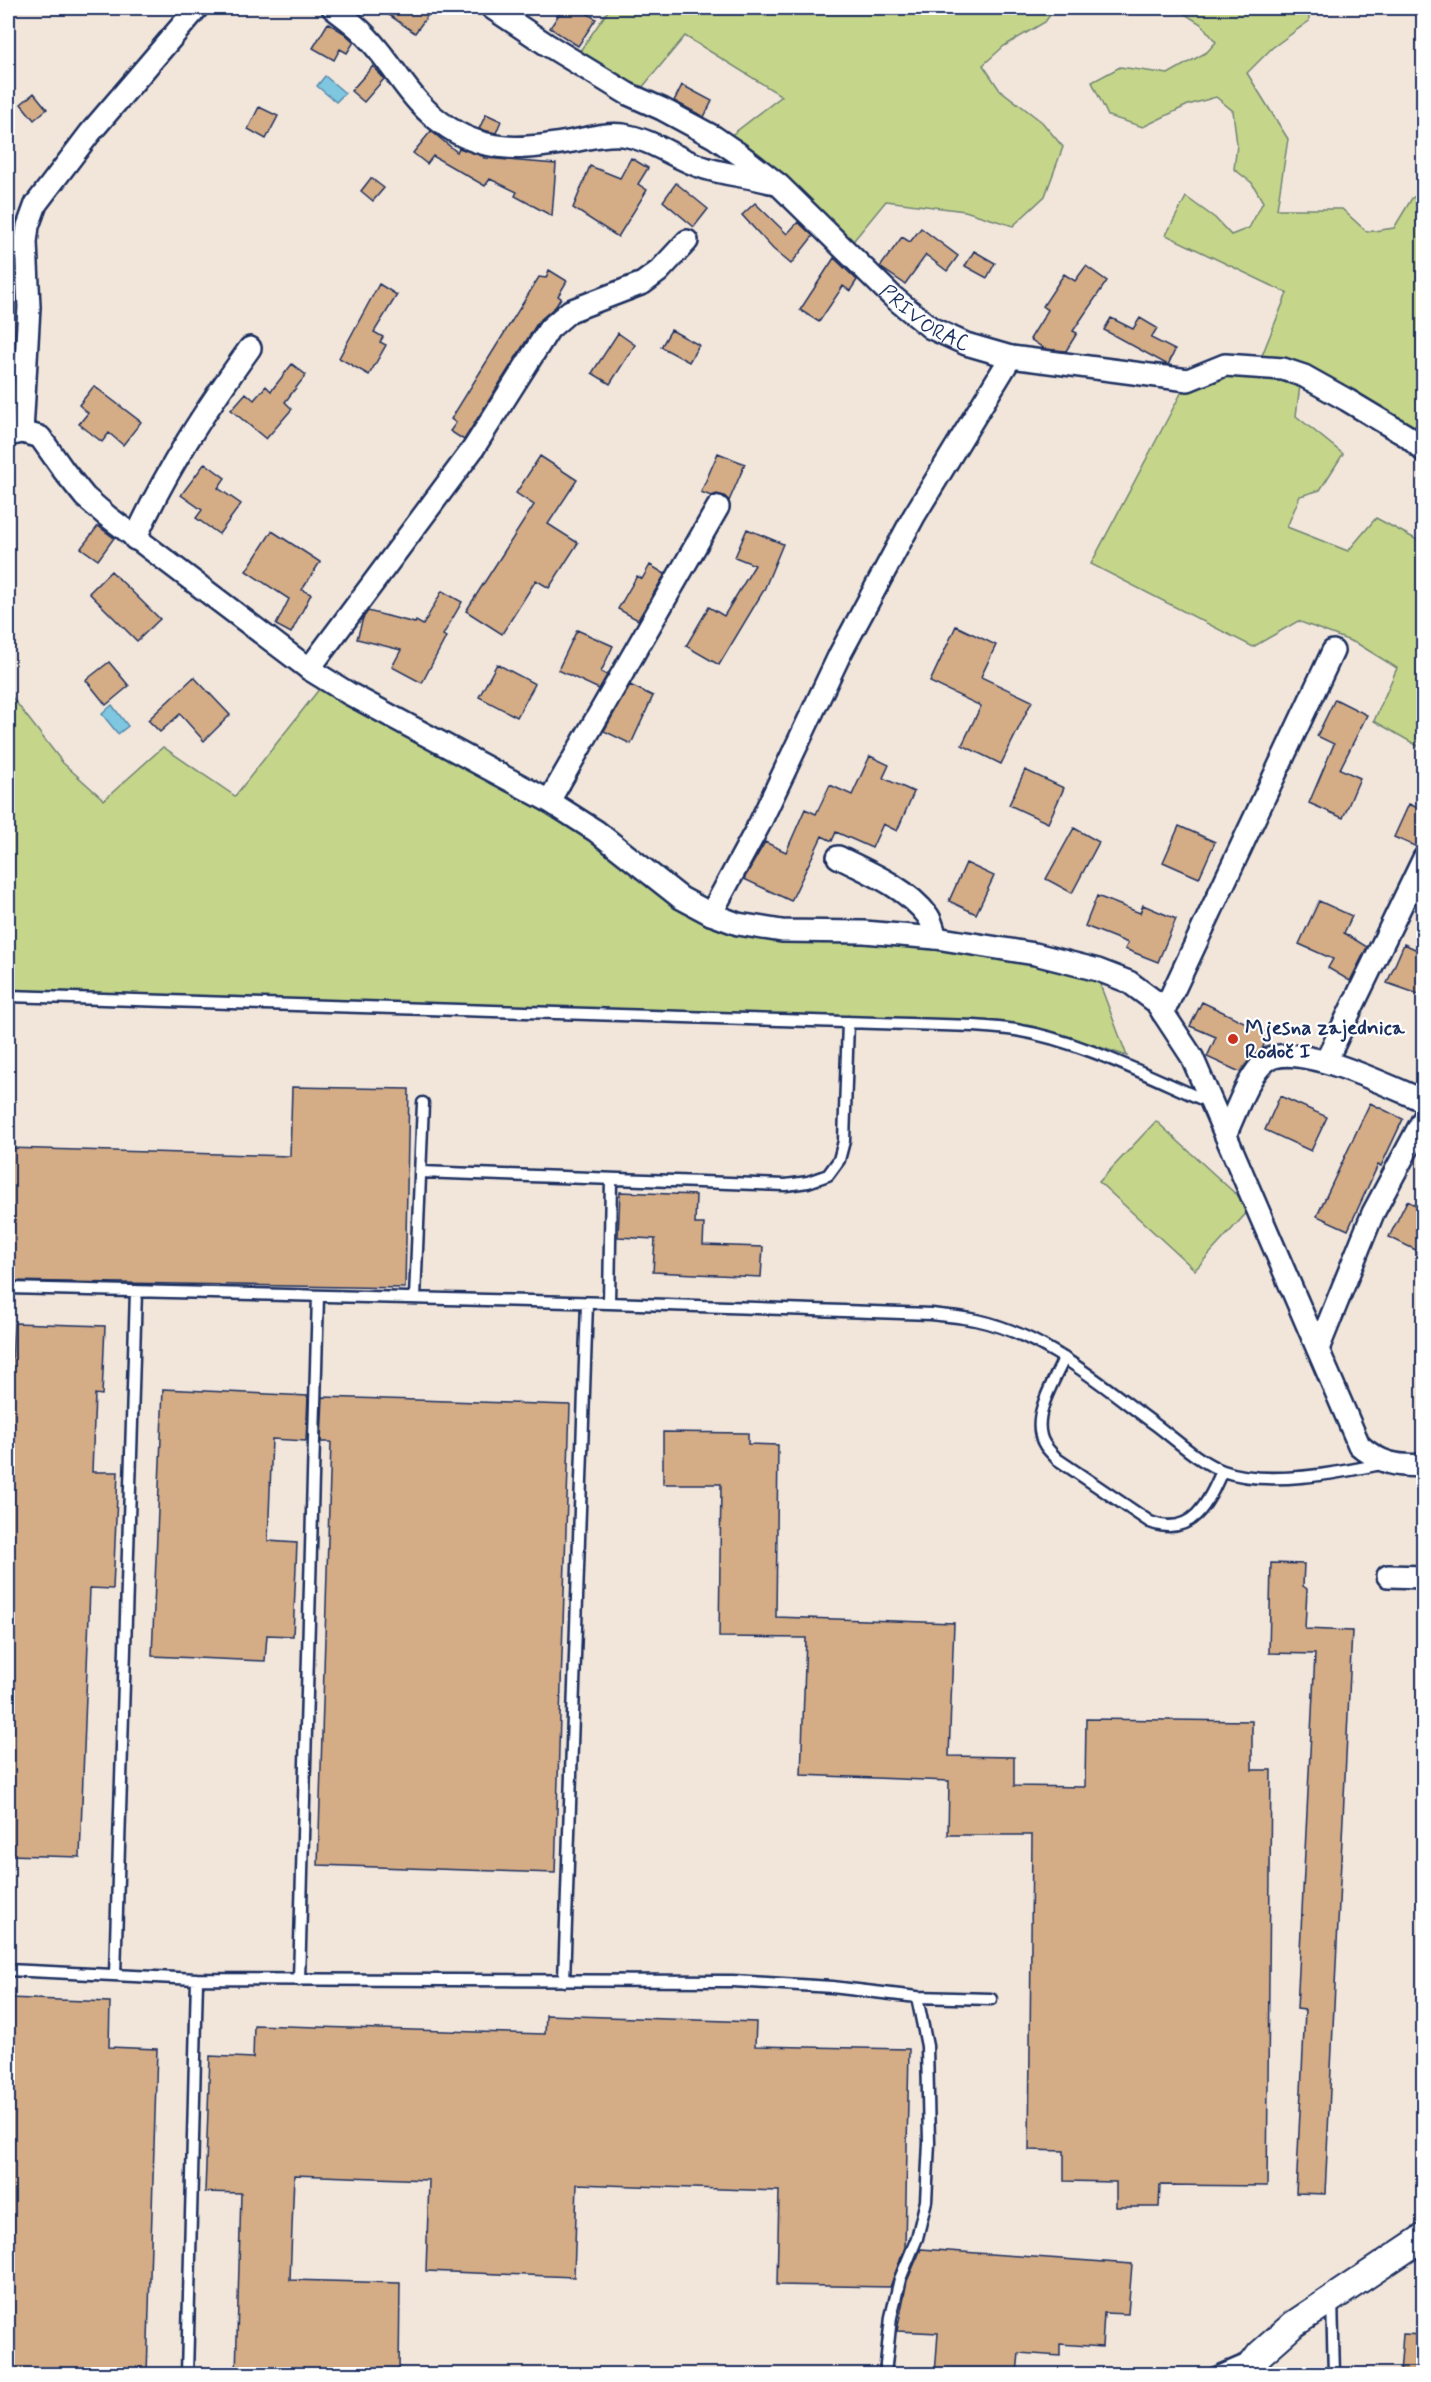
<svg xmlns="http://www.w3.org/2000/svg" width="1431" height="2382" font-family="Mynerve,sans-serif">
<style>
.green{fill:#c5d68a;stroke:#708274;stroke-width:1.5}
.water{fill:#7fc7e0;stroke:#578aac;stroke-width:1.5}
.building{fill:#d4ac86;stroke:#1b2f5e;stroke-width:1.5}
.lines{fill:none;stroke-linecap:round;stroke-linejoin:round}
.service-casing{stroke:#1b2f5e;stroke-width:15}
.minor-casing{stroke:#1b2f5e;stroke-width:26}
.tertiary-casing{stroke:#1b2f5e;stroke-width:30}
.service{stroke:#fff;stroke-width:10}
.minor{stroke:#fff;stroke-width:21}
.tertiary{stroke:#fff;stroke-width:26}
.poi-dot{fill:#c8321e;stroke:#fff;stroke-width:2}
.labels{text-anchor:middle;stroke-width:4.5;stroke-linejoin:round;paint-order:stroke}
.street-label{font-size:21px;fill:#1b2f5e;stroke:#fff}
.poi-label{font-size:21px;font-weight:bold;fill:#1b2f5e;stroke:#fff;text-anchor:start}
</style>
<rect width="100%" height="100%" fill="#f2e6db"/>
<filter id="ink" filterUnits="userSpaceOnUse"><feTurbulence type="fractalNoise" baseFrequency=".0167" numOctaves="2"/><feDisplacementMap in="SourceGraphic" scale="12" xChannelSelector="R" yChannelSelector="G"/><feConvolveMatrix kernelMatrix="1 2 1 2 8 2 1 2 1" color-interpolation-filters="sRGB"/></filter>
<g filter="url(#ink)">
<!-- green -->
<path class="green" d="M 610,8 L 1055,8 L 1045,22 L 1004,46 L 983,65 L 999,89 L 1042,122 L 1063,147 L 1045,196 L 1013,226 L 965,211 L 886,201 L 850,245 L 725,140 L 782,96 L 685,36 L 641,89 L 575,58 Z
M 1175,8 L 1309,8 L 1309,21 L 1272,48 L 1247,73 L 1288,139 L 1277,209 L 1342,209 L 1367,232 L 1394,228 L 1412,198 L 1423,192 L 1423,451 L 1304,376 L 1257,368 L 1287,293 L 1166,235 L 1186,197 L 1215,218 L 1231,235 L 1249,228 L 1263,202 L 1252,183 L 1234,169 L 1237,145 L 1233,111 L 1216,97 L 1188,105 L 1143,127 L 1108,116 L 1092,82 L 1120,67 L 1168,74 L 1207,52 L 1216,42 L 1201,24 Z
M 1225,365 L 1300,385 L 1296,416 L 1343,454 L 1320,490 L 1300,496 L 1287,527 L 1348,551 L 1376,518 L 1423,543 L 1423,749 L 1374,721 L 1397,668 L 1358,644 L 1298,621 L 1253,647 L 1091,564 L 1188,380 Z
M 324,683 L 549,811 L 694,912 L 932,943 L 1096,974 L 1127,1056 L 1061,1034 L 996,1024 L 8,990 L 8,692 L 63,763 L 104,800 L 163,747 L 235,796 Z
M 1156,1121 L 1251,1208 L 1195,1270 L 1099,1182 Z"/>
<!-- water -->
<path class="water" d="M 325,76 L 345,93 L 336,102 L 317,86 Z
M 112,705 L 128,726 L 118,734 L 102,714 Z"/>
<!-- building -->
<path class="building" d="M 379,8 L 433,8 L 415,33 Z
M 563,8 L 579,8 L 596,19 L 578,46 L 550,28 Z
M 328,23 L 344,33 L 354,42 L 347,53 L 340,49 L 334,60 L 313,48 Z
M 373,66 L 384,79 L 364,102 L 351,91 Z
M 682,85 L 712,101 L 704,117 L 674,101 Z
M 34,93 L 47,109 L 34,120 L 21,104 Z
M 259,107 L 278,116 L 266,139 L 248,129 Z
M 486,114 L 501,121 L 496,133 L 479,129 Z
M 431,131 L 457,152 L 459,148 L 485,157 L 484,158 L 556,164 L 552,216 L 515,196 L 517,192 L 490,179 L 485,186 L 433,156 L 427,164 L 413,153 Z
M 631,158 L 648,168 L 638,184 L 647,190 L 618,237 L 573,208 L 590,166 L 620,178 Z
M 371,178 L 384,188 L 373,201 L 361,191 Z
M 676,183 L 708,209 L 694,227 L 663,201 Z
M 755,203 L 787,234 L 798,222 L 813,236 L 791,264 L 773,249 L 742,215 Z
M 921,228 L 958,256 L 947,271 L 926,255 L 905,284 L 880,267 L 902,237 L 910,242 Z
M 974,251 L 995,263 L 987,278 L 965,266 Z
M 834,258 L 857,280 L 850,291 L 843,286 L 819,322 L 800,310 Z
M 1086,266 L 1107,281 L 1073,331 L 1077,333 L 1066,351 L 1045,349 L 1030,339 L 1048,310 L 1043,306 L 1064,274 L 1075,281 Z
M 549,270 L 567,281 L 558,296 L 561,298 L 556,306 L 538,322 L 464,440 L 450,431 L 456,423 L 451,419 L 539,277 L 546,278 Z
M 379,284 L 397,295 L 374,332 L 383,337 L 380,342 L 386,345 L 369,375 L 339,358 Z
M 1111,318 L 1133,329 L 1140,318 L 1157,328 L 1151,338 L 1175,350 L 1168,365 L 1104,330 Z
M 671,330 L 699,345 L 689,362 L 661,347 Z
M 618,333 L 635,345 L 610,384 L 592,373 Z
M 292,364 L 306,375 L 285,402 L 292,409 L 266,439 L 231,410 L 246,393 L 254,400 L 266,386 L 271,391 Z
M 94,386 L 141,422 L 123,445 L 109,433 L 102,442 L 79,424 L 88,413 L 79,405 Z
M 718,453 L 745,464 L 729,501 L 724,496 L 717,494 L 711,496 L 701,492 Z
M 540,456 L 577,480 L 548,524 L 578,543 L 549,588 L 536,580 L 502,634 L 466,611 L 534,505 L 516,493 Z
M 205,463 L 225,478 L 218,488 L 241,504 L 219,534 L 196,518 L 202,510 L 181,495 Z
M 98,526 L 114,538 L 98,560 L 81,548 Z
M 747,529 L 783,544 L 764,590 L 719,665 L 686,646 L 709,607 L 724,616 L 755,565 L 735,557 Z
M 272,531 L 320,562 L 302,590 L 311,594 L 291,633 L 276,625 L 289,599 L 246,571 Z
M 650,565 L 665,574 L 638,620 L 618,609 L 637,576 L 642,579 Z
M 111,571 L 160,619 L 137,641 L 89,593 Z
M 442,591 L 462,602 L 443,635 L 446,637 L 422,683 L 392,667 L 401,650 L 357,639 L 363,618 L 368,611 L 415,623 L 416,621 L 423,625 Z
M 956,626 L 996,645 L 981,677 L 1032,701 L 1001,764 L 962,745 L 981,706 L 930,682 Z
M 577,630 L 613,646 L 601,672 L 607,675 L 599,689 L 558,670 Z
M 109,662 L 129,686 L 106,705 L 86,680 Z
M 497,664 L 535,684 L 517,717 L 479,697 Z
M 194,677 L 230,715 L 204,741 L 180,714 L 160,732 L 148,720 Z
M 630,685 L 653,696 L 631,744 L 604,731 Z
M 1335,699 L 1367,715 L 1340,769 L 1360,778 L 1343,818 L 1309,803 L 1334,744 L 1317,736 Z
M 870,756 L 889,765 L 883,778 L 914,792 L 897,831 L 883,824 L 872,848 L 836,832 L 832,841 L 822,836 L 791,901 L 744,879 L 765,842 L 786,852 L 805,809 L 816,814 L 830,785 L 852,795 Z
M 1025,770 L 1064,788 L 1048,823 L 1009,805 Z
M 1409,804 L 1424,811 L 1424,845 L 1417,847 L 1394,837 Z
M 1179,826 L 1215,842 L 1199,878 L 1163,862 Z
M 1074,828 L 1099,842 L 1072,893 L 1046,879 Z
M 966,863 L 994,876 L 976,914 L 949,901 Z
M 1097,896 L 1140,913 L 1143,905 L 1176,919 L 1158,962 L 1125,949 L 1128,943 L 1085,926 Z
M 1319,901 L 1352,916 L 1344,933 L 1367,947 L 1350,981 L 1328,968 L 1333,959 L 1299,944 Z
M 1404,944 L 1424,953 L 1424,996 L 1387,983 Z
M 1202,1002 L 1269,1034 L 1262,1049 L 1251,1058 L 1240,1072 L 1207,1057 L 1216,1037 L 1190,1026 Z
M 292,1087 L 409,1089 L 405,1288 L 8,1281 L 8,1148 L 290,1156 Z
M 1280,1096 L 1327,1117 L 1311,1151 L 1265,1130 Z
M 1370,1103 L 1403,1119 L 1381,1166 L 1378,1165 L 1348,1230 L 1317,1216 Z
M 620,1192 L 696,1195 L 695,1224 L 704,1224 L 703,1245 L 763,1247 L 761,1277 L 653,1272 L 655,1239 L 618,1237 Z
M 1407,1201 L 1424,1209 L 1424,1254 L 1389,1237 Z
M 14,1323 L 105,1326 L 102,1395 L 95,1394 L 92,1472 L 118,1472 L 113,1589 L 90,1588 L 80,1857 L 8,1855 L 8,1387 L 11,1387 Z
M 163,1389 L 308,1396 L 306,1441 L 272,1439 L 268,1541 L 297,1543 L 293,1636 L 267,1635 L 265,1661 L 152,1656 Z
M 323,1397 L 570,1405 L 555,1873 L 318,1865 L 331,1442 L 321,1442 Z
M 663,1432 L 748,1433 L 748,1444 L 778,1445 L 776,1617 L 954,1623 L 949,1756 L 1014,1757 L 1014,1786 L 1085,1787 L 1086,1719 L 1252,1721 L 1252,1770 L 1271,1770 L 1267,2186 L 1160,2185 L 1159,2207 L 1116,2207 L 1116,2182 L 1064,2181 L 1064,2151 L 1029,2150 L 1032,1835 L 948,1835 L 949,1781 L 801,1775 L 806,1638 L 719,1637 L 721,1484 L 663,1484 Z
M 1271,1563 L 1304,1564 L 1303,1586 L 1307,1589 L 1305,1629 L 1352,1631 L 1325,2194 L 1296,2193 L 1305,2010 L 1297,2009 L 1315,1654 L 1269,1653 Z
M 8,1998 L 110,2002 L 109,2047 L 157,2049 L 147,2374 L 8,2374 Z
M 546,2015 L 756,2022 L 755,2046 L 909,2049 L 905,2247 L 890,2287 L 777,2285 L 779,2191 L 577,2184 L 574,2277 L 426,2271 L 429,2180 L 294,2175 L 290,2280 L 400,2283 L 399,2374 L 236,2374 L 241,2193 L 205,2192 L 210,2056 L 253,2058 L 254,2025 L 545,2034 Z
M 921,2249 L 1132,2264 L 1128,2314 L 1104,2313 L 1102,2347 L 1060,2344 L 1060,2356 L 1019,2353 L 1017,2374 L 935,2374 L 938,2333 L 897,2331 L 907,2281 Z
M 1403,2334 L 1424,2335 L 1424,2374 L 1400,2374 Z"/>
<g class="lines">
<!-- service casing -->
<g class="service-casing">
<path id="service" d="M 8,996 L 974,1026 C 988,1027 1002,1028 1016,1030 C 1082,1041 1150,1077 1211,1103
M 420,1172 L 786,1185 L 808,1182 L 828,1175 L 839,1160 L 844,1141 L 848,1022
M 8,1288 L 609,1303 L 931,1314 C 946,1316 962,1317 976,1320 C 1046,1335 1100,1384 1156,1425 C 1176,1440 1199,1462 1223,1471 C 1267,1487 1340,1473 1385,1463
M 415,1298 L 423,1103
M 609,1303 L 611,1179
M 1064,1358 C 1055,1380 1034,1411 1041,1436 C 1043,1446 1051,1452 1057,1459 L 1150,1522 C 1192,1538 1208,1503 1222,1471
M 8,1970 L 197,1979 L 733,1981 L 832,1987 L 917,1997 L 991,1999
M 115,1975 L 136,1291
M 299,1980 L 318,1296
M 564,1981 L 587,1303
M 1332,2300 L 1334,2374
M 187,2374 L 197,1979
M 885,2374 L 891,2317 L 900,2279 L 917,2238 L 926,2201 L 929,2143 L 927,2046 L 917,1997
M 1213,2374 L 1248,2359"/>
</g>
<!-- minor casing -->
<g class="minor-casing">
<g id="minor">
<path d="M 333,8 C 343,16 355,24 364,34 C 396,66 409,103 449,128 C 489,154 529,149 573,141 C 589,138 606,133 623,135 C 650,139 674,157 699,166 C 722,175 746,175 770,182"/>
<path id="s1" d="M 492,8 L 546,44 L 628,94 L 662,109 L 714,137 L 739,154 L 779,185 L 893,297 L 931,328 L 966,344 L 1011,357 L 1188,380 L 1225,365 L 1283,369 L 1304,376 L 1347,400 L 1407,436 L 1424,451"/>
<path d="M 22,432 L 29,307 L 26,242 L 28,226 L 36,204 L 90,133 L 197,8"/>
<path d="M 8,435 L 22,432 L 40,437 L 64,471 L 85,497 L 107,516 L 309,669 L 348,693 L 549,801 L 596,831 L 681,898 L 711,914 L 738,924 L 782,931 L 864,932 L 936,938 L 1035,954 L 1098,970 L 1129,982 L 1156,1002 L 1192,1057 L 1359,1445 C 1379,1463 1397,1467 1424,1465"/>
<path d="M 135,539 C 166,470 206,409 250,348"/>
<path d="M 309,669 L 473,449 L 549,329 L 570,311 L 643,283 L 659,271 L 687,241"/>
<path d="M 549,801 L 718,507"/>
<path d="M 838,857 C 869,872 907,888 928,916 C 932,922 934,931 936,938"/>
<path d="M 711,914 L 759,825 L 840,654 L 914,516 L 1011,357"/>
<path d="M 1163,1013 L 1333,651"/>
<path d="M 1326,1061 L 1424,858"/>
<path d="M 1226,1133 C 1236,1112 1248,1075 1266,1061 C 1295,1039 1392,1088 1424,1101"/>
<path d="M 1318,1349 L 1373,1213 L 1424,1118"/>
<path d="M 1388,1576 L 1424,1577"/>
</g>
</g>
<!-- tertiary casing -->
<g class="tertiary-casing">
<path id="tertiary" d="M 1245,2374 L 1260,2354 L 1294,2324 L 1424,2237"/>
</g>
<!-- service -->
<use href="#service" class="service"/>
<!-- minor -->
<use href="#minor" class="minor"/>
<!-- tertiary -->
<use href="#tertiary" class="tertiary"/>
</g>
</g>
<!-- markers -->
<circle class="poi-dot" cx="1233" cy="1039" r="6"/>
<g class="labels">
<!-- street labels -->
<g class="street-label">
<text dy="7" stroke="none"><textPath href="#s1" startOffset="536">PRIVORAC</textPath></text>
</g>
<!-- poi labels -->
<g class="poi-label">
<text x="1245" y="1034">Mjesna zajednica<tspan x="1245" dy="24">Rodoč I</tspan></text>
</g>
</g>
<!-- margin -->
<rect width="1431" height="2382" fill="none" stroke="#fff" stroke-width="30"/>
<rect x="15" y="15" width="1401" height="2352" fill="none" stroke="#1b2f5e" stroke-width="2" filter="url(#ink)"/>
</svg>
